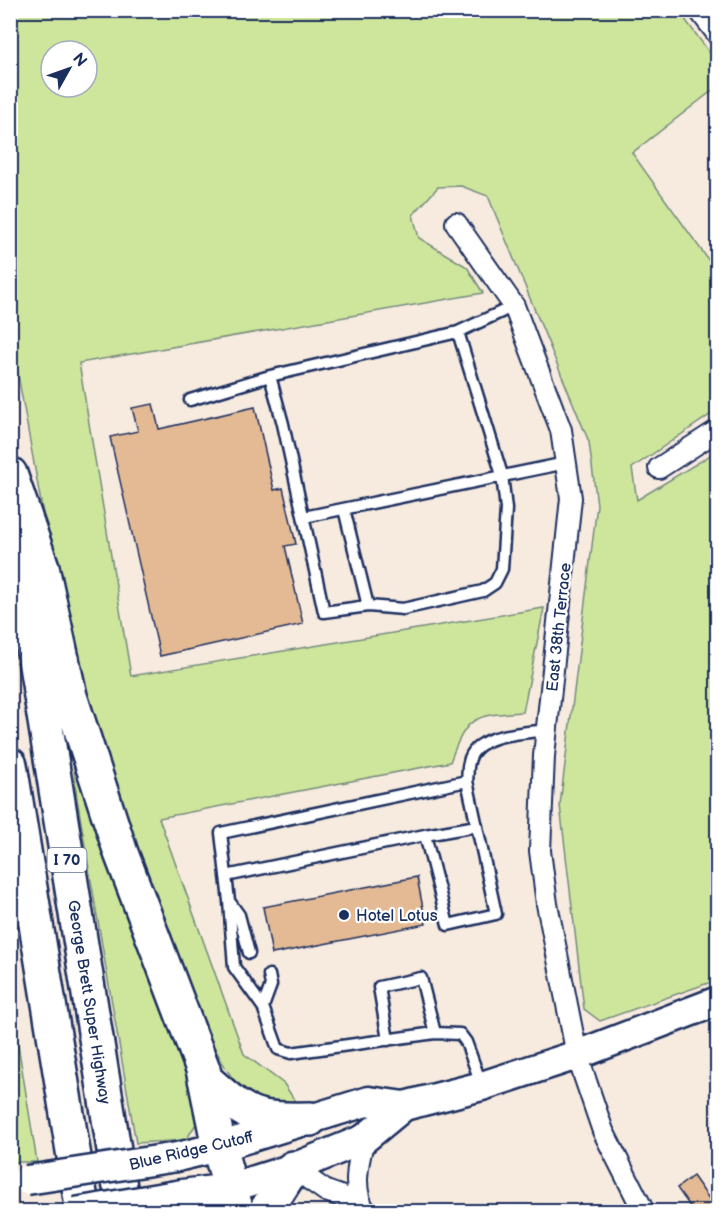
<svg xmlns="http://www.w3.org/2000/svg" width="728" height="1222" font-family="'Balsamiq Sans',sans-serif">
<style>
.green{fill:#cee69c;stroke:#748a7d;stroke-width:1.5;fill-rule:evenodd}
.building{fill:#e4ba94;stroke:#1b2f5e;stroke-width:1.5}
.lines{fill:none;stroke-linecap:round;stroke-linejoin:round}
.lane-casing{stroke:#1b2f5e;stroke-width:15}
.street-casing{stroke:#1b2f5e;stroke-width:24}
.secondary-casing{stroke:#1b2f5e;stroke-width:33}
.highway-casing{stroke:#1b2f5e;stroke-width:38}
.lane{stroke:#fff;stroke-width:10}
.street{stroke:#fff;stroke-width:20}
.secondary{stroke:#fff;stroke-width:28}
.highway{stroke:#fff;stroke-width:33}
.secondary-bridge-casing{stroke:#1b2f5e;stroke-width:33;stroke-linecap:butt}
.secondary-bridge{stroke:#fff;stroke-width:28}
.poi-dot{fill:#1b2f5e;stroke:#fff;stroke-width:2}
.labels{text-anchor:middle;stroke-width:4.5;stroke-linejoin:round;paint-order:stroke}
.shield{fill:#fff;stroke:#5f6d8e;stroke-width:1.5}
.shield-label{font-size:15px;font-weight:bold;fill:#1b2f5e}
.street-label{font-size:16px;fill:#1b2f5e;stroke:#fff}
.poi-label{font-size:16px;fill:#1b2f5e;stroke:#fff;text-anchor:start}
</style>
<rect width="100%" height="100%" fill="#f7eadf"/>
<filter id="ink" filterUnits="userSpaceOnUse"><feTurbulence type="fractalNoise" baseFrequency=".0167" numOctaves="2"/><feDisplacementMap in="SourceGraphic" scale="12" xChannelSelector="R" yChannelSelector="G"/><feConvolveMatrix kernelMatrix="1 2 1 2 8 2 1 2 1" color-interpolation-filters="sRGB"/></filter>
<g filter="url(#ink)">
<!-- green -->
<path class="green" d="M 10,11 L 679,11 L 717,63 L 717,87 L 632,153 L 717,272 L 717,410 L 632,468 L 637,500 L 717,451 L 717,980 L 600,1021 L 584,1009 L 560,805 L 597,505 L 589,442 L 488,196 L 461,186 L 438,187 L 413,215 L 419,238 L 467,267 L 483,293 L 79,363 L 131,676 L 544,608 L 523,712 C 476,715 467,714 450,762 L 159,818 L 244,1054 L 284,1084 L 301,1110 C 243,1096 239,1095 211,1041 L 91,740 L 60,608 L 11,336 ZM 51,51 L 87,51 L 87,87 L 51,87 Z
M 71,740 L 201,1116 L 186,1140 L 136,1143 L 77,799 Z
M 11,1001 L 37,1162 L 14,1162 L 11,1156 Z"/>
<!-- building -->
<path class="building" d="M 153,404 L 159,429 L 255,407 L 274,490 L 283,488 L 296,544 L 285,546 L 303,624 L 160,656 L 110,437 L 138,431 L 132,408 Z
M 417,877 L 426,924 L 272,954 L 263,907 Z
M 693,1176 L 717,1210 L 717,1212 L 694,1212 L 677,1188 Z"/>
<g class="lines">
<!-- lane casing -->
<g class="lane-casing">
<path id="lane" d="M 458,332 L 502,475 L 506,509 L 502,569 L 495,583 L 483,591 L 403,609 L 368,606 L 324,612 L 283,424 L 270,376 L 458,332 L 514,306
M 190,400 L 270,376
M 344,509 L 368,606
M 304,517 L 566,463
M 467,781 C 468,775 467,768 469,762 C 475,733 524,733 548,730
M 425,835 L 477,826
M 226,876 L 425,835 L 448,925 L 496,914 L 467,781 L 221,833 L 229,901
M 249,953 L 239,915 L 229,901 L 234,967 L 263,1007 L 271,985 L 269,975
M 263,1007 L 278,1049 L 291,1053 L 435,1033 L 460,1034 L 466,1042 L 482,1086
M 388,1040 L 379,987 L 421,978 L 435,1033"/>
</g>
<!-- street casing -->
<g class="street-casing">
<path id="street" d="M 699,10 L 718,35
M 456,223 L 514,306 L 561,430 L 571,498 L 544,756 L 540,851 L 547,904 L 577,1055 L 603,1131 L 644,1212
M 659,468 L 718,430
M 364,1139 C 358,1162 351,1192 366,1212
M 293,1168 L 326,1191 L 360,1203"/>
</g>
<!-- secondary casing -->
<g class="secondary-casing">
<path id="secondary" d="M 177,1157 L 219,1147 L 369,1101 L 404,1106 L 482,1086 L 577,1055 L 718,1001
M 182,1194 L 230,1188 L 293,1168 L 364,1139 L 404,1106"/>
</g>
<!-- highway casing -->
<g class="highway-casing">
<path id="highway" d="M 10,474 L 42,567 L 70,696 L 121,853 L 203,1069 L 219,1147 L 237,1212
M 16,541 L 124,1212
M 10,765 L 83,1212
M 205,1079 C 248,1117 252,1120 310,1119
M 265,1212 L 293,1168"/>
</g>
<!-- lane -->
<use href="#lane" class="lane"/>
<!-- street -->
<use href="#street" class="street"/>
<!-- secondary -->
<use href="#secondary" class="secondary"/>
<!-- highway -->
<use href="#highway" class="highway"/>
<!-- secondary-bridge casing -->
<g class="secondary-bridge-casing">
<path id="secondary-bridge" d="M 27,1180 L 177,1157
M 75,1212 L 182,1194"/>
</g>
<!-- secondary-bridge -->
<use href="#secondary-bridge" class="secondary-bridge"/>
</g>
</g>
<!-- markers -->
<circle class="poi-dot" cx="344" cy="915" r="6"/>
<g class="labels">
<!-- shield labels -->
<rect class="shield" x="47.5" y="848" width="39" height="24" rx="4.5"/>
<g class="shield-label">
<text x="67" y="865">I 70</text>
</g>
<!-- street labels -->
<g class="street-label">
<text transform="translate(558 627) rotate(-84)" y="6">East 38th Terrace</text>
<text transform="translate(90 1002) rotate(81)" y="6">George Brett Super Highway</text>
<text transform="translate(191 1150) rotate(-13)" y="6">Blue Ridge Cutoff</text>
</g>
<!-- poi labels -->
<g class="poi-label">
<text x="356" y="921">Hotel Lotus</text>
</g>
</g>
<!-- margin -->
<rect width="728" height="1222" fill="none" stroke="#fff" stroke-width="36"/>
<rect x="18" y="18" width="692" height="1186" fill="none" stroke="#1b2f5e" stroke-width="2" filter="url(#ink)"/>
<!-- north arrow -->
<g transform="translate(69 69) rotate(50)"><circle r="28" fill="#ffffff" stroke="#a4acbf" stroke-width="1.5"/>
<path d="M0-4.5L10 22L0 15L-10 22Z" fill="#1b2f5e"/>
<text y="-9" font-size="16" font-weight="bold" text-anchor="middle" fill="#1b2f5e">N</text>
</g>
</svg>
